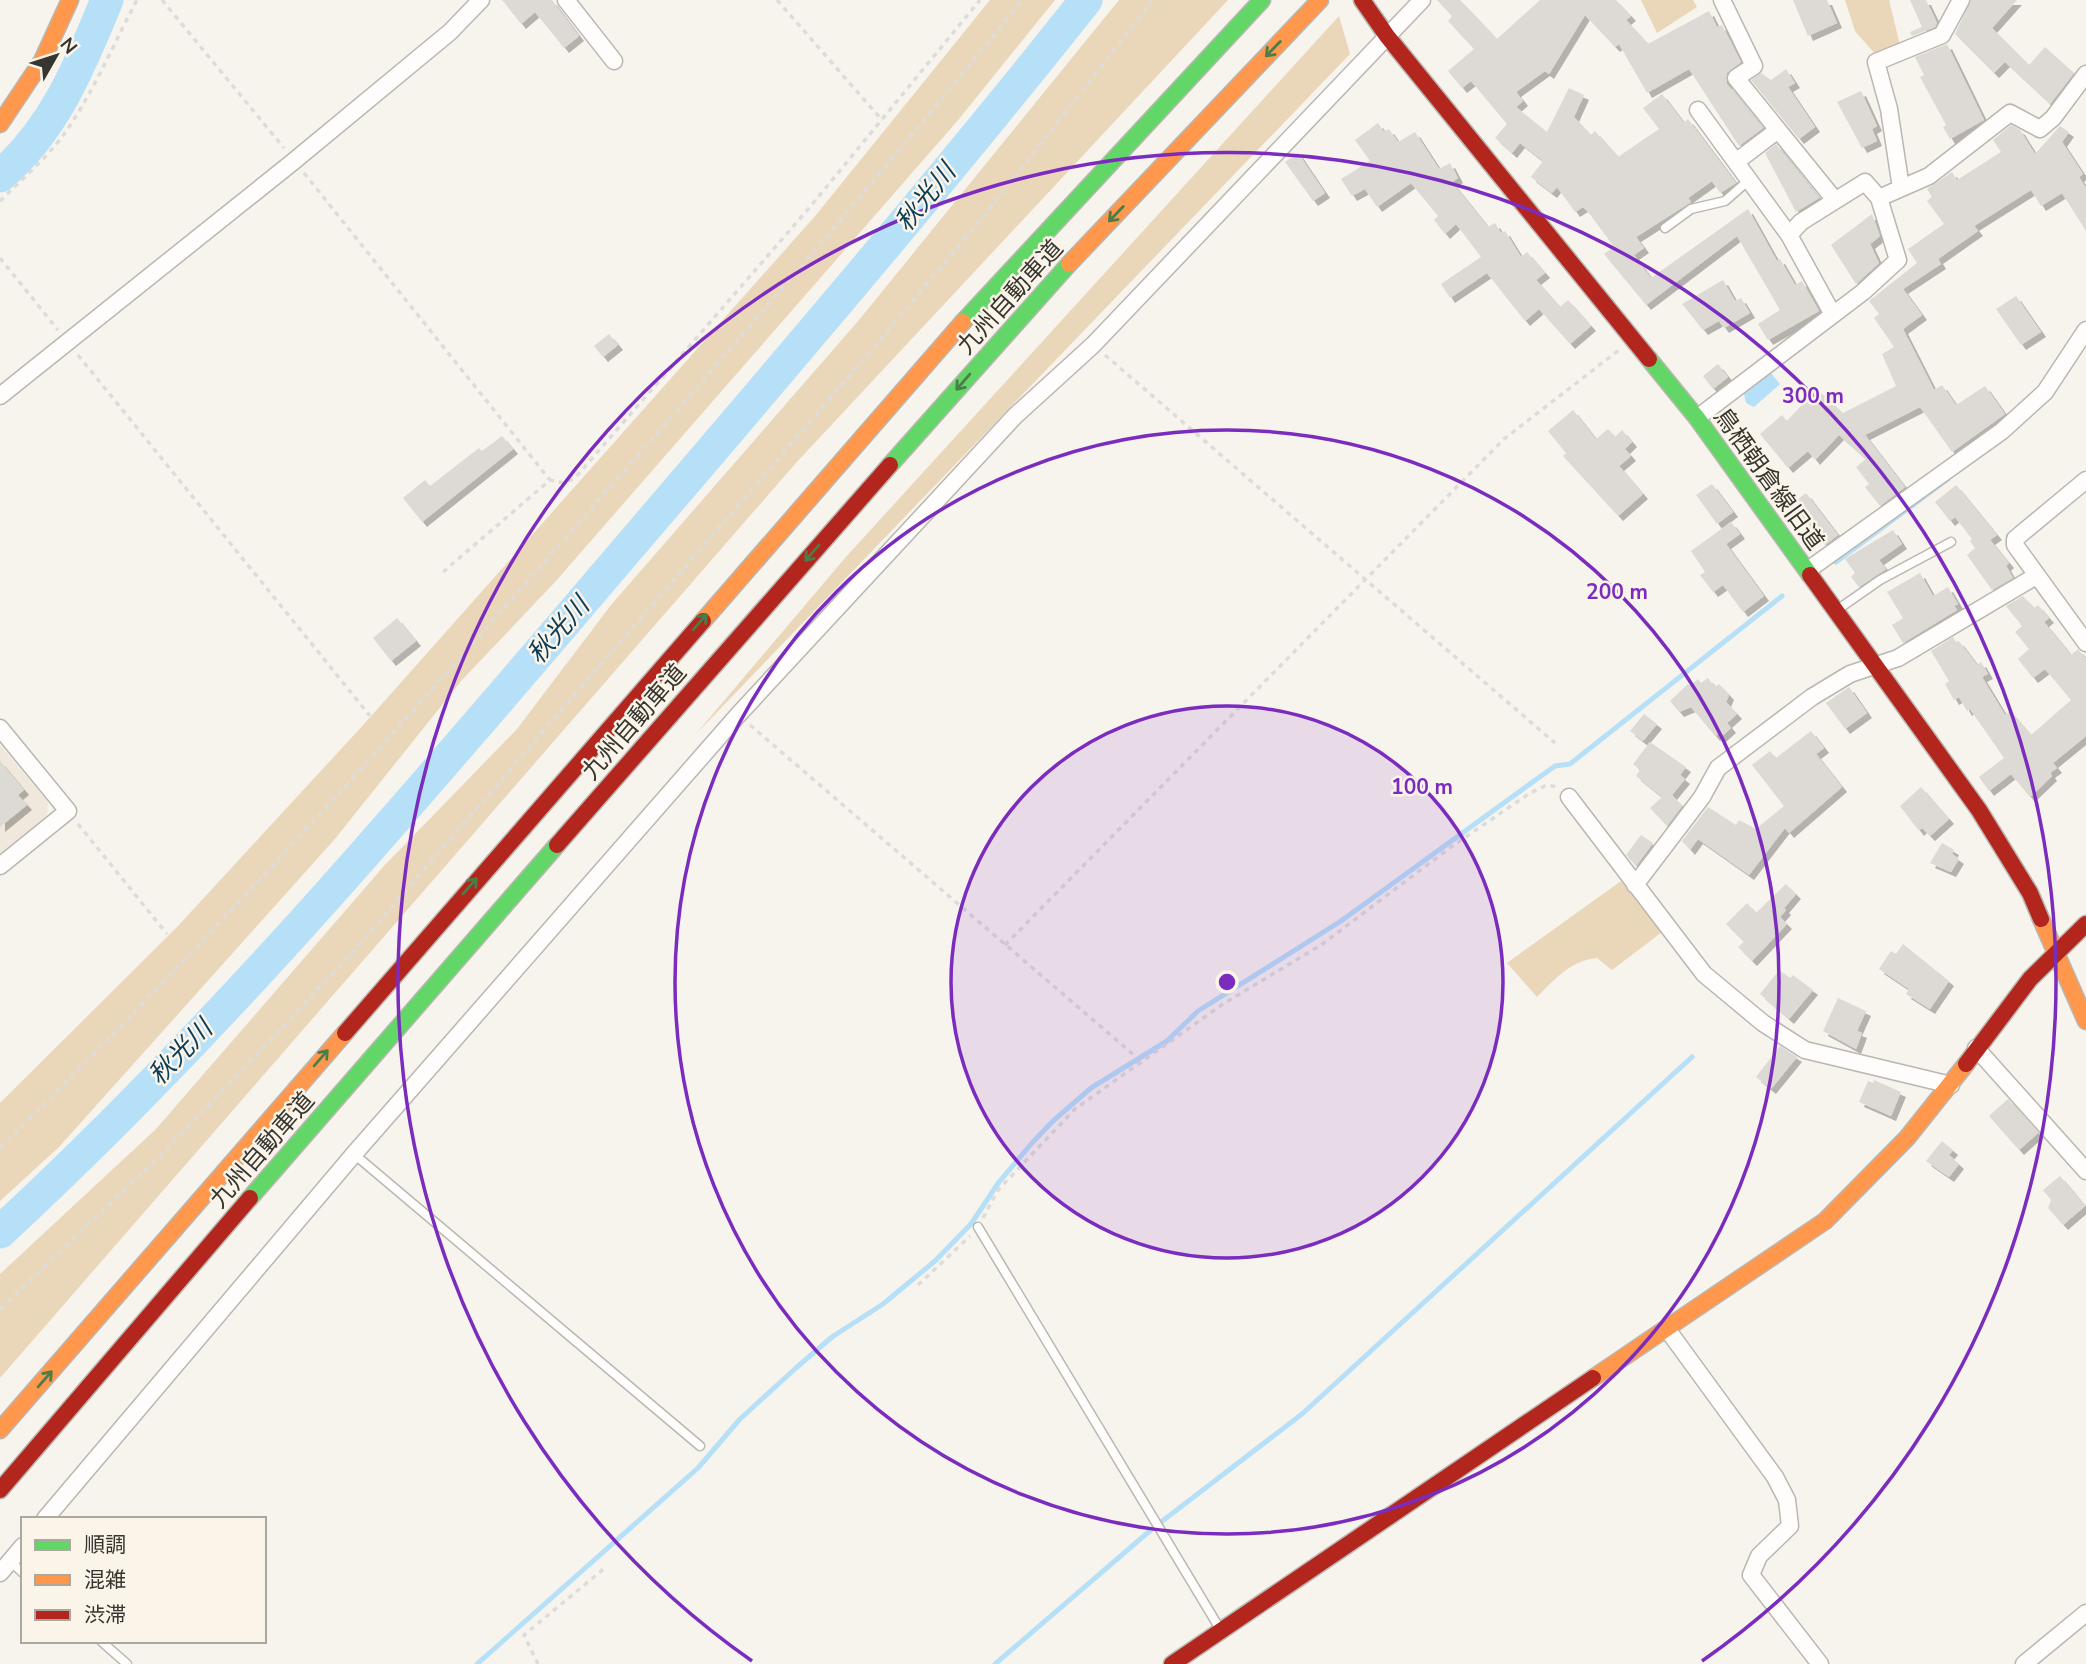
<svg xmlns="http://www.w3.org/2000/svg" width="2086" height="1664" font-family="'Nunito Sans','Noto Sans JP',sans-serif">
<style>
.built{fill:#f0e8dc}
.green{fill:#ead7b9}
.water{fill:#b6dff8}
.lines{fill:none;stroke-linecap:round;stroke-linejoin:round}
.stream{stroke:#b6dff8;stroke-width:5}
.river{stroke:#b6dff8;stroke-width:33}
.building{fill:#ddd9d4;filter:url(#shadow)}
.lane-casing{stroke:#bab7b2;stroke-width:11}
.street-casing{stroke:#bab7b2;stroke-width:19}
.fast-casing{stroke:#bab7b2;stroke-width:19}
.slow-casing{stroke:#bab7b2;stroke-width:19}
.jam-casing{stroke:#bab7b2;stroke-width:19}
.path{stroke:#dddcda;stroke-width:3.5;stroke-dasharray:5 5;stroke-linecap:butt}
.lane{stroke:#fefdfc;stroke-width:8}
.street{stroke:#fefdfc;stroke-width:16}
.fast{stroke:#63d668;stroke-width:16}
.slow{stroke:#ff974d;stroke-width:16}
.jam{stroke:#b3261e;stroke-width:16}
.oneway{stroke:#4b7d49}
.ring{fill:none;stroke:#7b2cbf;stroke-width:3.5}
.labels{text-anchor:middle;stroke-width:5;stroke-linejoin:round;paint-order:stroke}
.street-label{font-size:24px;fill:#373530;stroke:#fbf4e9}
.water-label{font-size:26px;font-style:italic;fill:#0c3d57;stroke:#fbf4e9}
.centre{fill:#7b2cbf;stroke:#fbf4e9;stroke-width:3.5}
.ring-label{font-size:21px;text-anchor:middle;font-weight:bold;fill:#7b2cbf;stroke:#fbf4e9;stroke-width:5;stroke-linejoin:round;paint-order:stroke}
</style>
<defs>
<filter id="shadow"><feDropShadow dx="5" dy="5" stdDeviation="0" flood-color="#0004"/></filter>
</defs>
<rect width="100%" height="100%" fill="#f7f3ed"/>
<!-- built -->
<path class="built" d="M 0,745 L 48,802 L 47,815 L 0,854 Z"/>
<!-- green -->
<path class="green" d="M 990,0 L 1055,0 L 959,119 L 555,582 L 462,680 L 334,840 L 59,1147 L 0,1201 L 0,1103 L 177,927 L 365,723 L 816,215 Z
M 1119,0 L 1228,0 L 795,464 L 0,1378 L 0,1274 L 156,1129 L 384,866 L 517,729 L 611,605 L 859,320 Z
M 1641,0 L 1693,0 L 1697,7 L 1657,33 Z
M 1845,0 L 1889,0 L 1900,45 L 1876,55 L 1855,31 Z
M 1339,16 L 1350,54 L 695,735 L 845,558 Z
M 1621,881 L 1662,932 L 1612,970 L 1597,958 C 1570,961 1556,978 1537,997 L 1507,963 Z"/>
<!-- water -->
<path class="water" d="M 1771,373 L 1780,384 L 1754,407 L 1746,403 L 1744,394 Z"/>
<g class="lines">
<!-- stream -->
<path class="stream" d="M 1836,562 L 1948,479
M 477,1664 L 698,1468 L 740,1419 L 797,1367 L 832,1337 L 883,1304 L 935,1261 L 971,1224 L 999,1182 L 1032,1143 L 1053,1121 L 1091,1088 L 1167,1041 L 1198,1011 L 1341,921 L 1541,776 L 1555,766 L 1570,764 L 1782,596
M 995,1664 L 1152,1529 L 1302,1414 L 1692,1057"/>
<!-- river -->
<path class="river" d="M 0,176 C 55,129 80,65 107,0
M 0,1232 C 206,1042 390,827 572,614 C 745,411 920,209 1086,0"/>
</g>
<!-- building -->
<path class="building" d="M 502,0 L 552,0 L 579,36 L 564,48 L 535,12 L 521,24 Z
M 1437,0 L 1460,0 L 1497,39 L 1540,0 L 1616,0 L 1631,16 L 1626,20 L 1648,44 L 1709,11 L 1717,27 L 1722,25 L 1741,62 L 1727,73 L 1727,84 L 1763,128 L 1739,146 L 1689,69 L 1647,93 L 1619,44 L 1615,47 L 1585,15 L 1549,74 L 1545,71 L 1516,92 L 1523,101 L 1516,107 L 1547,132 L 1569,88 L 1584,95 L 1574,117 L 1591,135 L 1595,131 L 1618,157 L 1659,129 L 1643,108 L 1662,94 L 1684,123 L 1688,119 L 1736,183 L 1720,193 L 1712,181 L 1688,198 L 1691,202 L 1636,237 L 1644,248 L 1634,255 L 1651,278 L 1748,209 L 1777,261 L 1780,259 L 1795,285 L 1802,281 L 1819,311 L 1768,340 L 1758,324 L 1780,310 L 1737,236 L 1646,305 L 1604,254 L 1614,247 L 1589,213 L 1583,207 L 1575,212 L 1557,187 L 1552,193 L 1531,177 L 1543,161 L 1520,143 L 1512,153 L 1495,138 L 1507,124 L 1471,81 L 1462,88 L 1448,71 L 1474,49 L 1448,21 L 1452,16 Z
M 1793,0 L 1827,0 L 1837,23 L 1808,36 Z
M 1910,0 L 1926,0 L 1937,23 L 1935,27 L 1912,36 L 1910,32 L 1922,27 Z
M 1971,0 L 2017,0 L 1992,28 L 2029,65 L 2045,47 L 2074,73 L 2050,104 L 2005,62 L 1994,73 L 1955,34 Z
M 1947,44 L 1984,120 L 1950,139 L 1943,127 L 1946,125 L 1920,77 L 1924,75 L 1915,57 Z
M 1786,69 L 1795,83 L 1788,87 L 1815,127 L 1799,139 L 1751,80 L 1761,73 L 1771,80 Z
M 1861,91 L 1877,126 L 1872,129 L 1877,141 L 1862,148 L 1837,102 Z
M 1378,123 L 1384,132 L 1389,129 L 1398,142 L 1415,132 L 1439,169 L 1450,163 L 1458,178 L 1452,182 L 1488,227 L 1495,223 L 1501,233 L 1505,231 L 1521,257 L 1527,252 L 1545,273 L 1536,280 L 1560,307 L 1568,300 L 1591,326 L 1570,344 L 1539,309 L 1525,321 L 1487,273 L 1450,298 L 1441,284 L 1481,257 L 1456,224 L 1445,234 L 1434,220 L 1438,216 L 1411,183 L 1377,207 L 1365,189 L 1352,196 L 1341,179 L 1370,161 L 1355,140 Z
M 2011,125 L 2020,130 L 2035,154 L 2060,126 L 2069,132 L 2062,142 L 2083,174 L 2079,177 L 2086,188 L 2086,231 L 2062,193 L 2041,206 L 2031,190 L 1974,226 L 1978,231 L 1938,259 L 1941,264 L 1903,289 L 1922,315 L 1903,329 L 1934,390 L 1942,385 L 1956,405 L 1985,386 L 2005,414 L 1952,452 L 1920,407 L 1865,435 L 1905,487 L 1880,506 L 1865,487 L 1869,484 L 1856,467 L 1866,459 L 1839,435 L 1815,460 L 1808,451 L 1788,468 L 1760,434 L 1782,415 L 1787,421 L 1813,393 L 1816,395 L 1819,391 L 1843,413 L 1896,386 L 1882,354 L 1894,347 L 1874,318 L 1879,314 L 1869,301 L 1917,263 L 1908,249 L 1944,224 L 1927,201 L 1932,197 L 1927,189 L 1952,172 L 1957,180 L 2001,152 L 1993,140 Z
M 1776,144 L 1819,198 L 1796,212 L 1765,153 Z
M 1298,153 L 1325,193 L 1313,201 L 1285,162 Z
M 1872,214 L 1880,236 L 1870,244 L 1879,263 L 1856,284 L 1831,245 Z
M 1723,280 L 1735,301 L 1741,298 L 1750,313 L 1724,328 L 1719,321 L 1703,330 L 1682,304 Z
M 2016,296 L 2041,332 L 2021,345 L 1996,309 Z
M 609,334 L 618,345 L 603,357 L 594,346 Z
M 1718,364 L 1728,377 L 1713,389 L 1703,376 Z
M 1573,410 L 1596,439 L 1608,429 L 1615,437 L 1622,430 L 1632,442 L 1625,449 L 1631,456 L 1619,466 L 1643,494 L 1618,516 L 1563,456 L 1566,453 L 1548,431 Z
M 502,436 L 513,449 L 422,522 L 403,498 L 425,480 L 430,486 L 479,448 L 482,451 Z
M 1712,484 L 1733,512 L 1717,524 L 1696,495 Z
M 1956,485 L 1997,535 L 1990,540 L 2009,563 L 2006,566 L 2013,578 L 1992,590 L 1967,555 L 1975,548 L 1970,541 L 1972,539 L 1955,517 L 1950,521 L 1935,502 Z
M 1806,493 L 1838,535 L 1825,545 L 1792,504 Z
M 1731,522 L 1740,534 L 1726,544 L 1764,596 L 1743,612 L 1723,585 L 1713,592 L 1700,575 L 1705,572 L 1691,551 Z
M 1893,530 L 1902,544 L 1879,560 L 1886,569 L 1859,587 L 1851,577 L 1855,573 L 1845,559 Z
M 1920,573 L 1933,596 L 1948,587 L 1958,604 L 1954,606 L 1957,610 L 1903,643 L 1892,625 L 1903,618 L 1887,592 Z
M 2023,596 L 2034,608 L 2038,605 L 2049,618 L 2044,622 L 2071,655 L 2078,649 L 2086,659 L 2086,736 L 2053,763 L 2057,768 L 2050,773 L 2052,776 L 2030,797 L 2011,774 L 1989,791 L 1979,777 L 2004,758 L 1970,709 L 1967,711 L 1959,697 L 1954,700 L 1945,684 L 1949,681 L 1931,651 L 1953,637 L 1956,642 L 1959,641 L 1977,665 L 1981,662 L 1988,674 L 1982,677 L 2005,715 L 2010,711 L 2031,735 L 2071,700 L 2045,669 L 2033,678 L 2018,659 L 2029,649 L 2015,632 L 2022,626 L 2006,606 Z
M 397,618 L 416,641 L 391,661 L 373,638 Z
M 1708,678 L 1715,687 L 1719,684 L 1729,695 L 1726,702 L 1737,714 L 1727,723 L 1731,728 L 1721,737 L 1718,734 L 1715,736 L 1691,707 L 1679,712 L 1670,701 L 1688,684 L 1690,686 L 1698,679 L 1701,683 Z
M 1849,687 L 1867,713 L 1845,729 L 1826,703 Z
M 1644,714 L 1657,724 L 1643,741 L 1630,731 Z
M 1811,731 L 1824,748 L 1816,754 L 1842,787 L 1789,833 L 1785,828 L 1749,875 L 1698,839 L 1690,850 L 1682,841 L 1708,807 L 1736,825 L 1739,820 L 1756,829 L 1784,806 L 1752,765 L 1770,751 L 1776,758 Z
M 1650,742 L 1686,767 L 1680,775 L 1685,779 L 1672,795 L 1682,806 L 1667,826 L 1650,808 L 1662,797 L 1636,776 L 1640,770 L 1633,764 Z
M 0,761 L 24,790 L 18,795 L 27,805 L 0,827 Z
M 1921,787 L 1949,819 L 1930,836 L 1922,828 L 1919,831 L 1900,806 Z
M 1641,835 L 1653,843 L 1636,866 L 1626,855 Z
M 1942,843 L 1954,850 L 1952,854 L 1959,859 L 1951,872 L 1930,863 Z
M 1786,884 L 1796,894 L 1784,908 L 1786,910 L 1780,917 L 1787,924 L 1752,961 L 1738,947 L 1744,942 L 1726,924 L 1747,903 L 1756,913 Z
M 1903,944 L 1949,981 L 1930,1009 L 1906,994 L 1909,989 L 1879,969 L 1891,951 L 1896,954 Z
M 1779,970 L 1790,978 L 1793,975 L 1813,990 L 1789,1019 L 1760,994 Z
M 1838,998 L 1866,1011 L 1857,1031 L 1862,1033 L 1856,1049 L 1823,1031 Z
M 1780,1046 L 1797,1057 L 1771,1089 L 1756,1077 Z
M 1874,1080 L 1901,1092 L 1891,1116 L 1859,1102 L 1868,1081 L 1873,1083 Z
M 2008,1099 L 2038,1133 L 2019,1150 L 1989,1116 Z
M 1942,1141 L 1953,1150 L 1949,1155 L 1959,1164 L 1949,1177 L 1926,1161 Z
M 2060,1176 L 2085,1206 L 2063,1225 L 2048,1208 L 2051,1200 L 2043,1190 Z"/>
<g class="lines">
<!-- lane casing -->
<g class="lane-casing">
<path id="lane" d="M 1665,228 L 1691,209 L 1725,201 L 1750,179
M 1837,610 L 1880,580 L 1951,542
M 354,1154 L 700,1446
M 978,1227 L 1220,1629
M 10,1561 L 23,1573
M 101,1641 L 127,1664"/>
</g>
<!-- street casing -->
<g class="street-casing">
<path id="street" d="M 566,0 L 614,61
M 1722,0 L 1754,66 L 1736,78 L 1834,199
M 1698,110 L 1789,235 L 1832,313
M 1737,161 L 1778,130
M 1901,188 L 1889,109 L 1876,62 L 1942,35 L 1961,0
M 1789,235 L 1801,222 L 1865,182 L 1879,198
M 0,396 L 294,161 L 450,32 L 481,0
M 1697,418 L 1863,292 L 1898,260 L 1879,198 L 1929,176 L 2010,113 L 2040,129 L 2053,118 L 2086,74
M 2086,480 L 2015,539 L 2015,545 L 2086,643
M 1808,570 L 2002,431 L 2045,392 L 2086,330
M 0,728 L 68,811 L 0,866
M 1569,797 L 1704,974 L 1763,1023 L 1805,1050 L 1951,1085
M 1635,885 L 1702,797 L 1718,768 L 1812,697 L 1850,674 L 1898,658 L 2036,576
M 1976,1048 L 2086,1171
M 1667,1329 L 1775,1477 L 1787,1500 L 1790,1526 L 1759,1556 L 1751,1575 L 1820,1664
M 45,1519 L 354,1154 L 738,715 L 1015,416 L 1093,345 L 1422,0
M 0,1573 L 23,1546
M 2024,1664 L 2086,1613"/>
</g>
<!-- fast casing -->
<g class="fast-casing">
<path id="fast" d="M 963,322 L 1262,0
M 1649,359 L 1697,418 L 1810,575
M 890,465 L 1069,264
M 250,1198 L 557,845"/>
</g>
<!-- slow casing -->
<g class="slow-casing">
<path id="slow" d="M 0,124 L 42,61 L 70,0
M 1069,264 L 1320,0
M 703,621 L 963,322
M 2041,919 L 2086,1021
M 1593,1378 L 1825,1221 L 1907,1138 L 1966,1064
M 0,1430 L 345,1033"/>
</g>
<!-- jam casing -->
<g class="jam-casing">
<path id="jam" d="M 1362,0 L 1387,36 L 1649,359
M 1810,575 L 1979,810 L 2030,893 L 2041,919
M 557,845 L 890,465
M 345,1033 L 703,621
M 1966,1064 L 2030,979 L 2086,924
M 0,1490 L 250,1198
M 1172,1664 L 1593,1378"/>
</g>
<!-- path -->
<path class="path" d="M 162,0 L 284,148
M 777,0 L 881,119
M 304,173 L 550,480
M 0,201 C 23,178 49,156 67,130 C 95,89 114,43 137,0
M 0,258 L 58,330
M 78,355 L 370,716
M 1105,355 L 1555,743
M 443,572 L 550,480 L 564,483 L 575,478 L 810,207 L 980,0
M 750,725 L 1135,1056
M 78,824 L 167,934
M 1005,945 L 1504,439 L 1619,350
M 0,1148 C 198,953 384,746 567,536 C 722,360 875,183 1022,0
M 983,1218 L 998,1190 L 1075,1109 L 1223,1004 L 1321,945 L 1451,847 L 1530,793 L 1547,785 L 1557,787
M 918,1285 L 970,1236
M 0,1309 L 165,1151 L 345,961 L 865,358 L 988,211 L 1153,0
M 538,1664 L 524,1635 L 606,1567"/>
<!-- lane -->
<use href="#lane" class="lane"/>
<!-- street -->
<use href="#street" class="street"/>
<!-- fast -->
<use href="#fast" class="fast"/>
<!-- slow -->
<use href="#slow" class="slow"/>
<!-- jam -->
<use href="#jam" class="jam"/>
</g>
<!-- one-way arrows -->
<defs><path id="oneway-shaft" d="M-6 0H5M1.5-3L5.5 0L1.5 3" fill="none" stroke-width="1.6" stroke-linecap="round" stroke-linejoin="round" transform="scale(1.75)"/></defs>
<g class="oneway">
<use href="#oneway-shaft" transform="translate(1273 49) rotate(134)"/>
<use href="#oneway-shaft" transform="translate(1116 214) rotate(134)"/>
<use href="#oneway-shaft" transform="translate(963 382) rotate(131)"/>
<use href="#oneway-shaft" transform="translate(812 553) rotate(131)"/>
<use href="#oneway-shaft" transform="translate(700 622) rotate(-49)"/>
<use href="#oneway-shaft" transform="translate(470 886) rotate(-49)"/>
<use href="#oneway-shaft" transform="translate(321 1058) rotate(-49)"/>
<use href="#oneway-shaft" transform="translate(45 1379) rotate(-49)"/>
</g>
<!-- distance rings -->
<circle cx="1227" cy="982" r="276" fill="#7b2cbf" fill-opacity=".12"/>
<g class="ring">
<circle cx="1227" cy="982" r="276"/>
<circle cx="1227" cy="982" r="552"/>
<path d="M752 1661A829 829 0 1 1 1702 1661"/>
</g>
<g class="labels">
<!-- street labels -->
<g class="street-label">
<text transform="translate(1010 297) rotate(-48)" y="8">九州自動車道</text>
<text transform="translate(1769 479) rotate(54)" y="8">鳥栖朝倉線旧道</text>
<text transform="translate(634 722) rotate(-49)" y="8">九州自動車道</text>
<text transform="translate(262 1150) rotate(-49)" y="8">九州自動車道</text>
</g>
<!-- water labels -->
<g class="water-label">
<text transform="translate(925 197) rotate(-51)" y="9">秋光川</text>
<text transform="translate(558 630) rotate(-49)" y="9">秋光川</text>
<text transform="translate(180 1052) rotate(-46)" y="9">秋光川</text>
</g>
</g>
<circle cx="1227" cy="982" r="10" class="centre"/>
<g class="ring-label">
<text x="1813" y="403">300 m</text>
<text x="1617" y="599">200 m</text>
<text x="1422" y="794">100 m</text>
</g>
<!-- legend -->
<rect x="21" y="1517" width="245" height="126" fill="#fbf4e9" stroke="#ada89f" stroke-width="2"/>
<rect x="35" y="1540" width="35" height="10" fill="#63d668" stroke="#ada89f" stroke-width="2"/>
<text x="84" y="1552" font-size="21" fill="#373530">順調</text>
<rect x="35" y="1575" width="35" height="10" fill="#ff974d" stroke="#ada89f" stroke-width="2"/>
<text x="84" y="1587" font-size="21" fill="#373530">混雑</text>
<rect x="35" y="1610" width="35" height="10" fill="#b3261e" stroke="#ada89f" stroke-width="2"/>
<text x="84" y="1622" font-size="21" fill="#373530">渋滞</text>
<!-- north arrow -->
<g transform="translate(56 56) rotate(51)" stroke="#fbf4e9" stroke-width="5" paint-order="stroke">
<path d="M0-5L12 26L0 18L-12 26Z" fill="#373530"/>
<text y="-10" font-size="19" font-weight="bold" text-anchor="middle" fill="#373530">N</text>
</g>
</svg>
